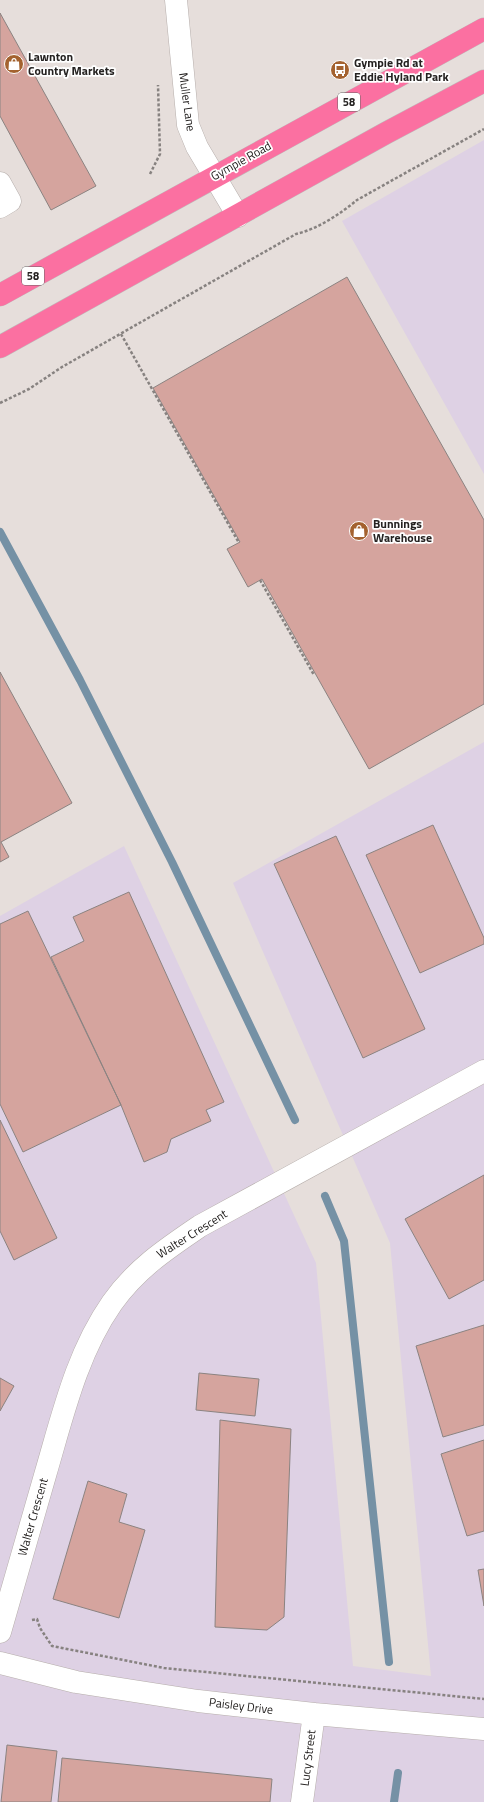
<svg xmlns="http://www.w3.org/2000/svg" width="484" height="1802" font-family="'Titillium Web',sans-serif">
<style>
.industrial{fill:#ded1e4}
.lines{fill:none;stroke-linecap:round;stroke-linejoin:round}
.stream{stroke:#7591a5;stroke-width:8}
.building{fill:#d5a49e;stroke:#8b8381}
.minor-casing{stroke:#b6aeab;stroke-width:23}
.highway-casing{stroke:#bebdbc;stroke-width:23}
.path{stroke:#878280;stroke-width:2.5;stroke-dasharray:3 2;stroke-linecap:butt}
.minor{stroke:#fff;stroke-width:22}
.highway{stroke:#fb70a1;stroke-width:22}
.labels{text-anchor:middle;stroke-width:3.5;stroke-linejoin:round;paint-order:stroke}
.shield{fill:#fff;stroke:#666464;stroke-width:1}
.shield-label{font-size:11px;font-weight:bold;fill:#252221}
.poi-label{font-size:12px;font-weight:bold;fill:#252221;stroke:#fff;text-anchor:start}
.street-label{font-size:12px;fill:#252221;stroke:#fff}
</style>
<rect width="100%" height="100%" fill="#e6dedb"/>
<!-- industrial -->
<path class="industrial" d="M 484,140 L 484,474 L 342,221 Z
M 484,742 L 484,1802 L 0,1802 L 0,916 L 124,846 L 316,1263 L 353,1666 L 431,1676 L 390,1243 L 233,883 Z"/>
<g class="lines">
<!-- stream -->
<path class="stream" d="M 0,532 L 80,680 L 172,862 L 295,1120
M 325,1196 L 344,1241 L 389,1662
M 394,1802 L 398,1773"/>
</g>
<!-- building -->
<path class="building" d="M 0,13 L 96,186 L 51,210 L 0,116 Z
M 347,277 L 484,520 L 484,704 L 369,769 L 262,579 L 248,587 L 227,549 L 240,542 L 153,388 Z
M 0,672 L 72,803 L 1,842 L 9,857 L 0,862 Z
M 433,825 L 484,938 L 484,944 L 420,973 L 366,855 Z
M 336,836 L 425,1029 L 363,1058 L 274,864 Z
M 129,892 L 224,1102 L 206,1110 L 211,1121 L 171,1139 L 167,1152 L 144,1162 L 121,1105 L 51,957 L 84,941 L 73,917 Z
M 28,911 L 121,1105 L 23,1152 L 0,1104 L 0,924 Z
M 0,1120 L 57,1238 L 14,1260 L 0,1231 Z
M 484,1175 L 484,1280 L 449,1299 L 405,1219 Z
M 484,1325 L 484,1425 L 443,1437 L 416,1346 Z
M 199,1373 L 259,1379 L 255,1416 L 196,1410 Z
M 0,1378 L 14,1386 L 0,1411 Z
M 220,1420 L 291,1429 L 284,1617 L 267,1630 L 215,1627 Z
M 484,1440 L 484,1531 L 467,1536 L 441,1454 Z
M 88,1481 L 127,1494 L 119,1522 L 145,1530 L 119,1618 L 53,1599 Z
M 484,1569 L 484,1606 L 478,1570 Z
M 7,1745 L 57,1751 L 51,1802 L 1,1802 Z
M 62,1758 L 272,1779 L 270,1802 L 58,1802 Z"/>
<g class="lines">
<!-- minor casing -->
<g class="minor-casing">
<path id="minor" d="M 176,0 L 188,125 L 197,147 L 238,216
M 0,183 L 10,201 L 0,207
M 0,1632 C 15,1578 31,1525 46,1472 C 63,1414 77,1353 112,1303 C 136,1269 166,1249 200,1226 L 484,1071
M 0,1663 L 76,1682 L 198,1701 L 314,1714 L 484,1729
M 302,1802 L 314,1714"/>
</g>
<!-- highway casing -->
<g class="highway-casing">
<path id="highway" d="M 0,295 L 484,29
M 0,347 L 386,133 L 484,81"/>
</g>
<!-- path -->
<path class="path" d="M 150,174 L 160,154 L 158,85
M 121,334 L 239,543
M 0,403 L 29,389 L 62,367 L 296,234 C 318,229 340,214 357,200 L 484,129
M 260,580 L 314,675
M 32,1620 L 37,1619 L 40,1628 L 52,1646 L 164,1668 L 484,1699"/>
<!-- minor -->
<use href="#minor" class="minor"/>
<!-- highway -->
<use href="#highway" class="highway"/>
</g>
<!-- icons -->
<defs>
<g id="shop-disc" transform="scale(1)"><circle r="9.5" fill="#a4622f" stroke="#fff"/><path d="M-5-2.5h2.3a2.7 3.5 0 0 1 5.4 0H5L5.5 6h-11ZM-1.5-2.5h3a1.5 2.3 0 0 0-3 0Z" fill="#fff"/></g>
<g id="bus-disc" transform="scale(1)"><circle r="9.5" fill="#a4622f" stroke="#fff"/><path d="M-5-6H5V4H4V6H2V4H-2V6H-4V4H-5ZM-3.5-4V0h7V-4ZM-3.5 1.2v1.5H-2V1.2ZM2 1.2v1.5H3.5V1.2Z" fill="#fff"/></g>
</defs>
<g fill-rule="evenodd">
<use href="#shop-disc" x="14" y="64"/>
<use href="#bus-disc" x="340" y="70"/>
<use href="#shop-disc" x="359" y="531"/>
</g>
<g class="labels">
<!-- shield labels -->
<g class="shield">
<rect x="338" y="93" width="22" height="18" rx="3"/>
<rect x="22" y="267" width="22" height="18" rx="3"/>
</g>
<g class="shield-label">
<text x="349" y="106">58</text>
<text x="33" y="280">58</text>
</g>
<!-- poi labels -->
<g class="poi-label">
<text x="28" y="61">Lawnton<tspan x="28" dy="14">Country Markets</tspan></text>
<text x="354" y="67">Gympie Rd at<tspan x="354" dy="14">Eddie Hyland Park</tspan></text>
<text x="373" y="528">Bunnings<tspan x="373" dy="14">Warehouse</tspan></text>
</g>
<!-- street labels -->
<g class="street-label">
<text transform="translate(187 102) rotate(82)" y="4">Muller Lane</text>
<text transform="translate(241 161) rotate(-29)" y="4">Gympie Road</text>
<text transform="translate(192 1234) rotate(-32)" y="4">Walter Crescent</text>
<text transform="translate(33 1517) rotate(-74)" y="4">Walter Crescent</text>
<text transform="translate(241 1706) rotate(7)" y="4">Paisley Drive</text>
<text transform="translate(308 1758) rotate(-83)" y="4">Lucy Street</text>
</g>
</g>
</svg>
